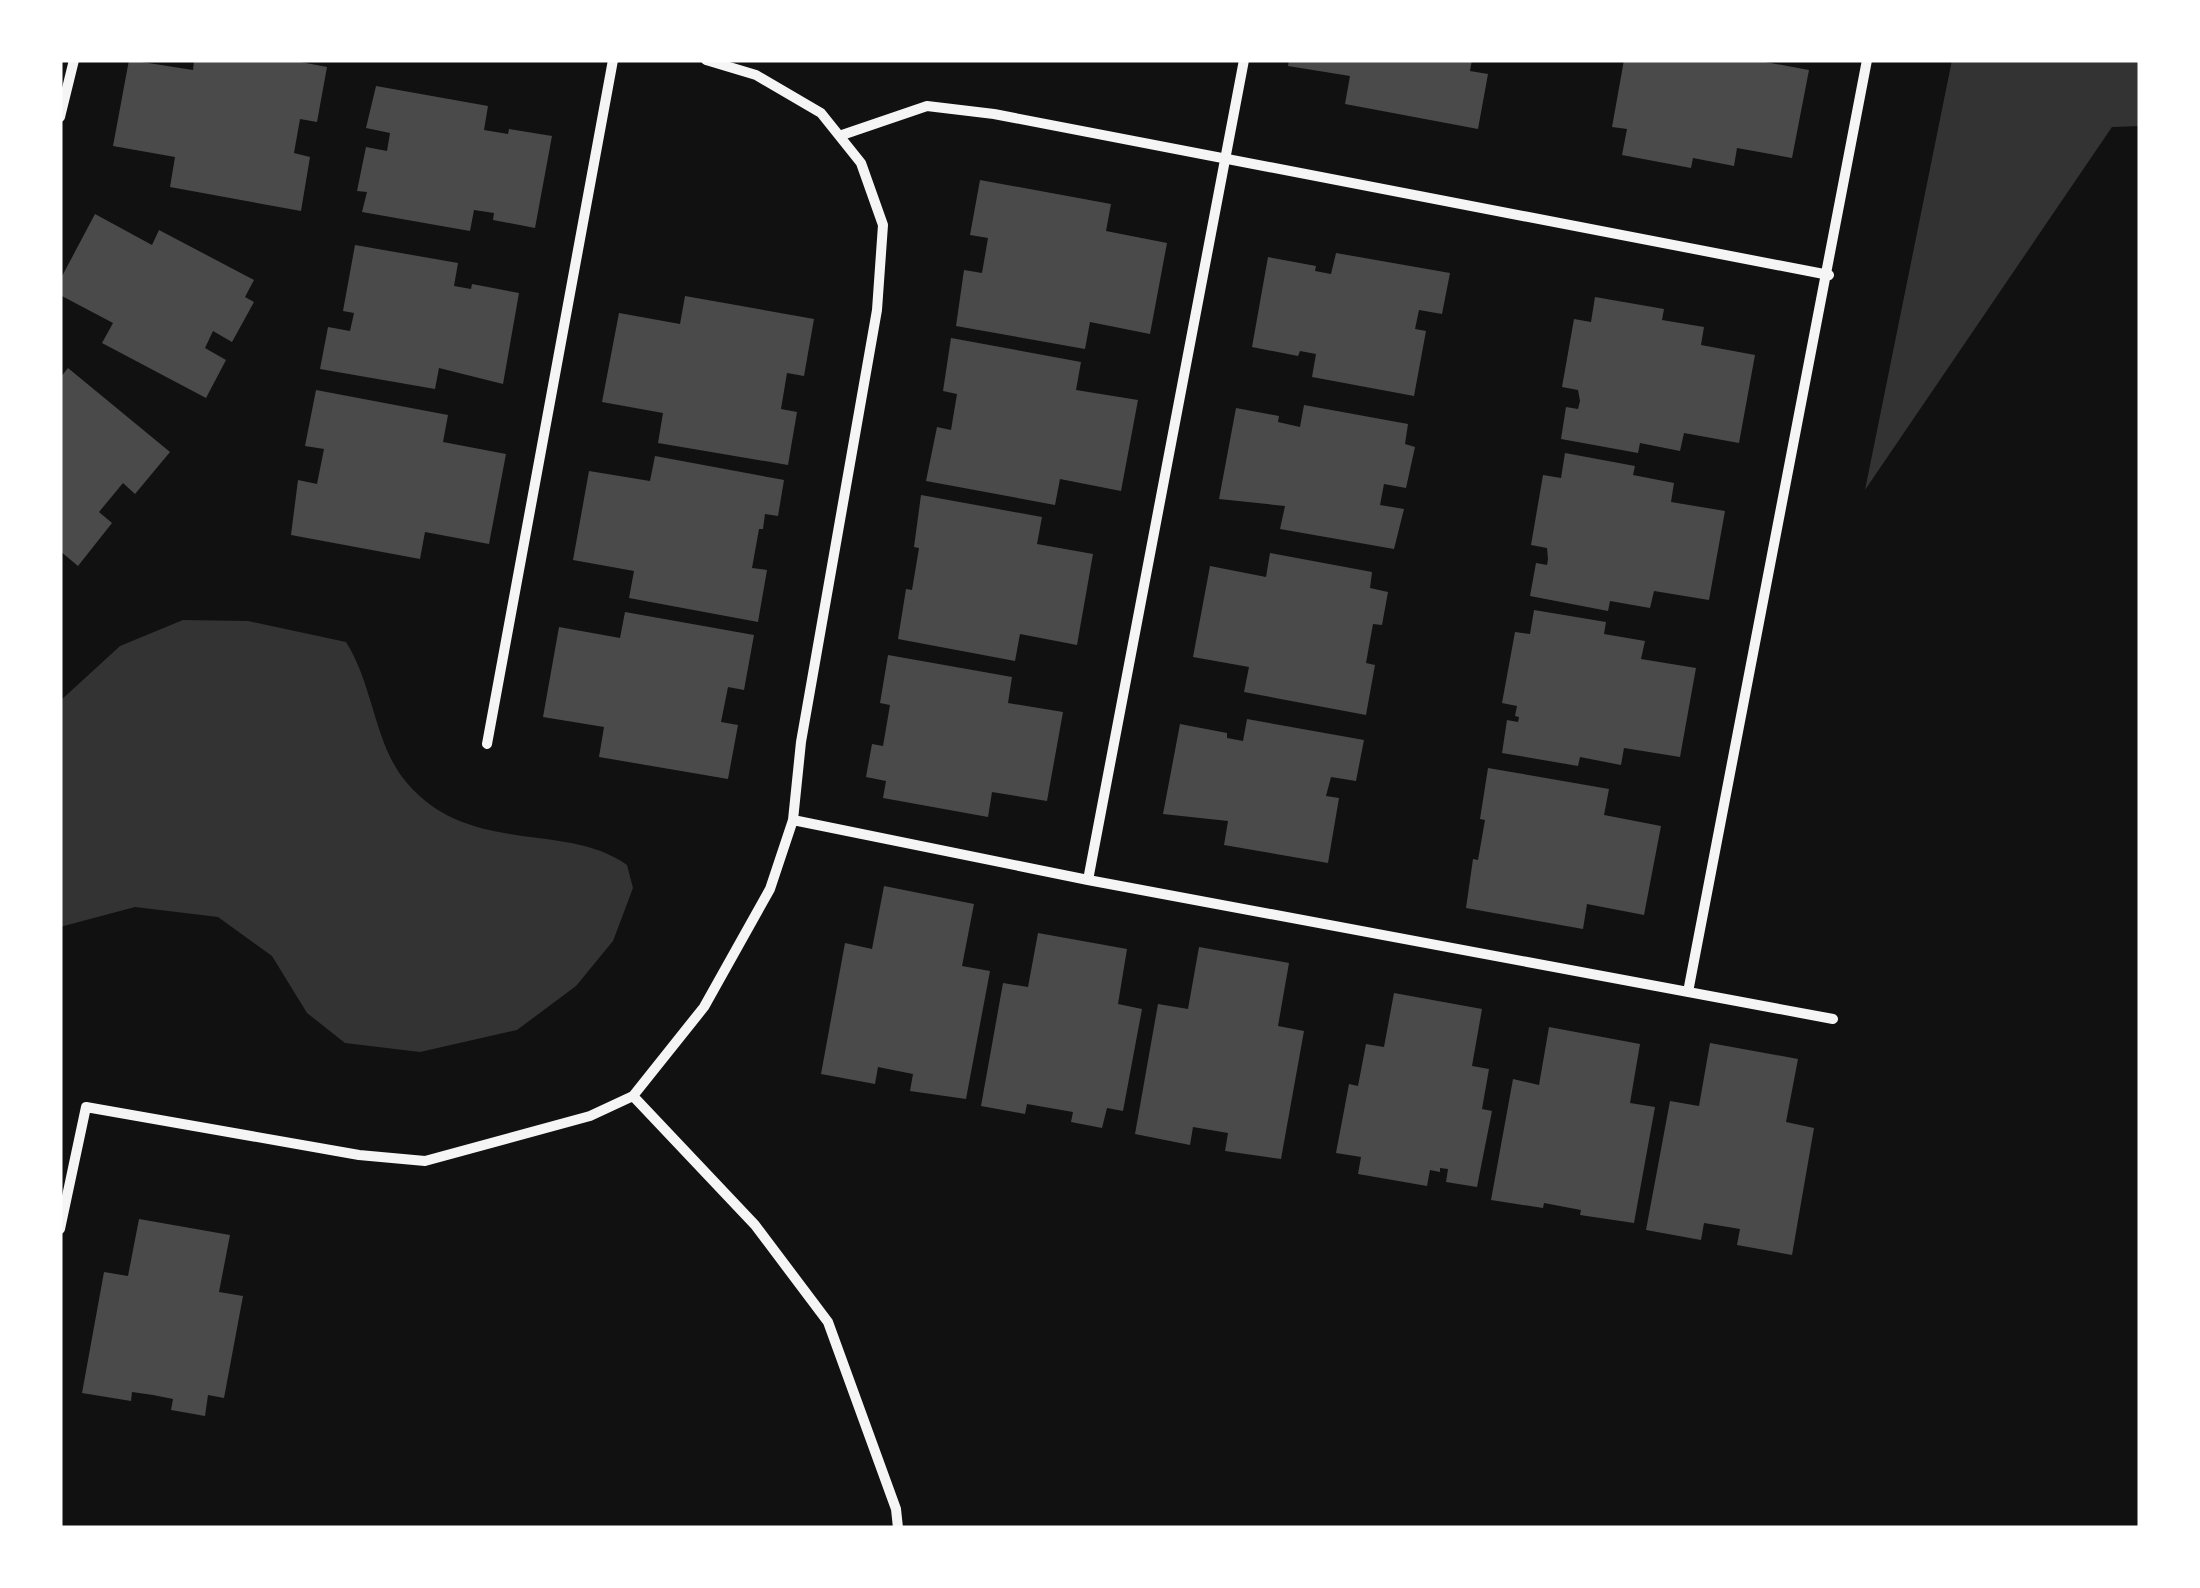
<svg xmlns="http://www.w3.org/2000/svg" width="2200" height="1588" font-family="'Titillium Web',sans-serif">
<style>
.water{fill:#333}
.building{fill:#4a4a4a}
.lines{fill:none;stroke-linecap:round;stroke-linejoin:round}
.minor{stroke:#f5f5f5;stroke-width:10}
</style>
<rect width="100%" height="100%" fill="#111"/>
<!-- water -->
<path class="water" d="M 1952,60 L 2140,60 L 2140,126 L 2112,127 L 1865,490 Z
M 183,620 L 248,621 L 346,642 C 374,686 374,745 407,783 C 470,857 567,821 627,865 L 633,888 L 613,941 L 576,986 L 517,1030 L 420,1052 L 345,1043 L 307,1013 L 272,956 L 218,917 L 135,907 L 60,927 L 60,701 L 120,646 Z"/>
<!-- building -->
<path class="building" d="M 129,60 L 193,70 L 194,60 L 290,60 L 327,67 L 317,122 L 300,119 L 294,153 L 310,157 L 301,211 L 170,187 L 175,157 L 113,146 Z
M 1289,60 L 1472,60 L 1470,71 L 1488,74 L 1478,129 L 1345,104 L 1350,76 L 1288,66 Z
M 1624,60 L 1754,60 L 1809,70 L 1792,158 L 1737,148 L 1734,166 L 1693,158 L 1691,168 L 1622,155 L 1627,129 L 1612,127 Z
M 376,86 L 488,106 L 484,130 L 508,134 L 509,129 L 552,136 L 535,228 L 493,220 L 494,213 L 474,210 L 470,231 L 362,212 L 367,192 L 357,191 L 366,147 L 387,151 L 390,133 L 366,128 Z
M 980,180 L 1111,204 L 1106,231 L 1167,243 L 1150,334 L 1090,322 L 1085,349 L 956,326 L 964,270 L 982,273 L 988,238 L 970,235 Z
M 95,214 L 152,245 L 159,230 L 254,280 L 245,297 L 254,302 L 232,342 L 213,331 L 205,348 L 226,360 L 206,398 L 102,343 L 113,323 L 60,295 L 60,280 Z
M 355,245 L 458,263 L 454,286 L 471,289 L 472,284 L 519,293 L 503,384 L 439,368 L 435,389 L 320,369 L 328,327 L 350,331 L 354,313 L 343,311 Z
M 1336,253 L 1450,273 L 1442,314 L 1419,310 L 1415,329 L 1426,331 L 1414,396 L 1312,377 L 1316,354 L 1300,351 L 1298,356 L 1252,347 L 1268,257 L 1316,266 L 1315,271 L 1331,274 Z
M 685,296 L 814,319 L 804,376 L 787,373 L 781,409 L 797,412 L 788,465 L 658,443 L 663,413 L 602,402 L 619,313 L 680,324 Z
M 1595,297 L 1664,309 L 1662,320 L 1704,327 L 1701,345 L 1755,355 L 1739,443 L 1684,433 L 1680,451 L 1640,443 L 1638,453 L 1561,439 L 1566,407 L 1578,409 L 1580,401 L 1578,390 L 1562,387 L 1574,319 L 1591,322 Z
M 951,338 L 1081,362 L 1076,390 L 1138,400 L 1121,491 L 1060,479 L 1055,505 L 926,481 L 937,427 L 951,430 L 957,394 L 943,391 Z
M 68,368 L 170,452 L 135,494 L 123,483 L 99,512 L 112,523 L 78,566 L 60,551 L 60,378 Z
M 316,390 L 448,415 L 443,442 L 506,454 L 489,544 L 425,532 L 420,559 L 291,535 L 298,480 L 317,484 L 324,449 L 305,446 Z
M 1304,405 L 1408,424 L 1405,444 L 1415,447 L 1406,488 L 1384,484 L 1380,505 L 1404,509 L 1394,549 L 1280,529 L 1285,506 L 1219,499 L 1236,408 L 1279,416 L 1278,422 L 1300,427 Z
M 1565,453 L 1635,466 L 1633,475 L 1674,483 L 1671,502 L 1725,511 L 1709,600 L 1654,591 L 1650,608 L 1610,601 L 1608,611 L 1530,596 L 1536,563 L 1547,565 L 1548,559 L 1547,548 L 1531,545 L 1543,475 L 1561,478 Z
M 655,456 L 784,480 L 778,516 L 765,514 L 763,529 L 759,529 L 752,568 L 767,570 L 758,622 L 629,598 L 634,571 L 573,560 L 589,471 L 650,481 Z
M 921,495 L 1042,517 L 1037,544 L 1093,554 L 1077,645 L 1020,634 L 1015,661 L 898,639 L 906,589 L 912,590 L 919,548 L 914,547 Z
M 1270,553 L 1372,572 L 1370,588 L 1388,592 L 1382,625 L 1373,624 L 1366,663 L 1375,665 L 1366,715 L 1244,692 L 1249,667 L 1193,657 L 1210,566 L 1266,577 Z
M 1534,610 L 1606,622 L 1604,634 L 1645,641 L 1641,659 L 1696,668 L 1680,757 L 1624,748 L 1621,765 L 1580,757 L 1578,766 L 1502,753 L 1507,720 L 1518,722 L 1519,717 L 1515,716 L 1517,706 L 1502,703 L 1515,632 L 1530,634 Z
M 625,612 L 754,635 L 744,690 L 728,687 L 721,722 L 738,725 L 728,779 L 599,757 L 604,727 L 543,717 L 559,627 L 620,638 Z
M 888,655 L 1012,677 L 1008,703 L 1063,712 L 1047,801 L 992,792 L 988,817 L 883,798 L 886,781 L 866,777 L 872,744 L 883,746 L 890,705 L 880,703 Z
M 1247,719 L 1364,740 L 1356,781 L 1331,777 L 1326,796 L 1339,798 L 1328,863 L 1224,845 L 1228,821 L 1163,814 L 1180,724 L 1227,733 L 1227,738 L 1243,741 Z
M 1488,768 L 1609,789 L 1604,815 L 1661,826 L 1644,915 L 1587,904 L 1583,929 L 1466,908 L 1473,859 L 1478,860 L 1485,820 L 1480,819 Z
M 884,886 L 974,904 L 962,966 L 990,971 L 966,1099 L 910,1091 L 913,1074 L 878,1067 L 875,1084 L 821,1074 L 845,943 L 872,949 Z
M 1038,933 L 1127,949 L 1118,1004 L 1142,1009 L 1123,1111 L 1107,1108 L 1102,1128 L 1071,1122 L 1073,1112 L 1027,1104 L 1025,1114 L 981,1106 L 1003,983 L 1028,987 Z
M 1199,947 L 1289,963 L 1278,1026 L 1304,1031 L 1281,1159 L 1225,1151 L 1228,1133 L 1193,1127 L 1190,1145 L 1135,1134 L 1158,1004 L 1188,1009 Z
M 1394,993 L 1482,1009 L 1472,1066 L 1489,1069 L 1482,1109 L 1492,1111 L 1477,1187 L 1446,1182 L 1448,1169 L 1440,1168 L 1440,1172 L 1430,1170 L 1427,1186 L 1358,1174 L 1361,1157 L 1336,1153 L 1349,1084 L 1358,1086 L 1366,1044 L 1384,1047 Z
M 1549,1027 L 1640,1044 L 1630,1103 L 1655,1107 L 1634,1223 L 1580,1215 L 1581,1210 L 1544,1203 L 1543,1208 L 1491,1200 L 1513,1079 L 1539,1085 Z
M 1710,1043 L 1798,1059 L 1786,1122 L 1814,1128 L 1792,1255 L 1737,1245 L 1740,1229 L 1704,1223 L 1701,1240 L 1646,1230 L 1670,1101 L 1699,1106 Z
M 139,1219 L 230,1235 L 219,1292 L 243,1296 L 224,1398 L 208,1395 L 205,1416 L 171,1410 L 173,1399 L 153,1395 L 132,1392 L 131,1401 L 82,1393 L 104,1272 L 128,1276 Z"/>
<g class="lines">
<!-- minor -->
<path class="minor" d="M 60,117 L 74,60
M 842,135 L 927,106 L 994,114 L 1829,275
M 487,744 L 613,60
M 793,820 L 1088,880 L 1833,1019
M 1088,880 L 1244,60
M 1688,992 L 1867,60
M 633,1096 L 755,1225 L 828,1322 L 896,1509 L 898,1528
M 60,1229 L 86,1107 L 359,1155 L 425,1161 L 590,1116 L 633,1096 L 704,1007 L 770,889 L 793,820 L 801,742 L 877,310 L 883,225 L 861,163 L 821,113 L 756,75 L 706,60"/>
</g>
<!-- border -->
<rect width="2200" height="1588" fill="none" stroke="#ffffff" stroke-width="125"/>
</svg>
